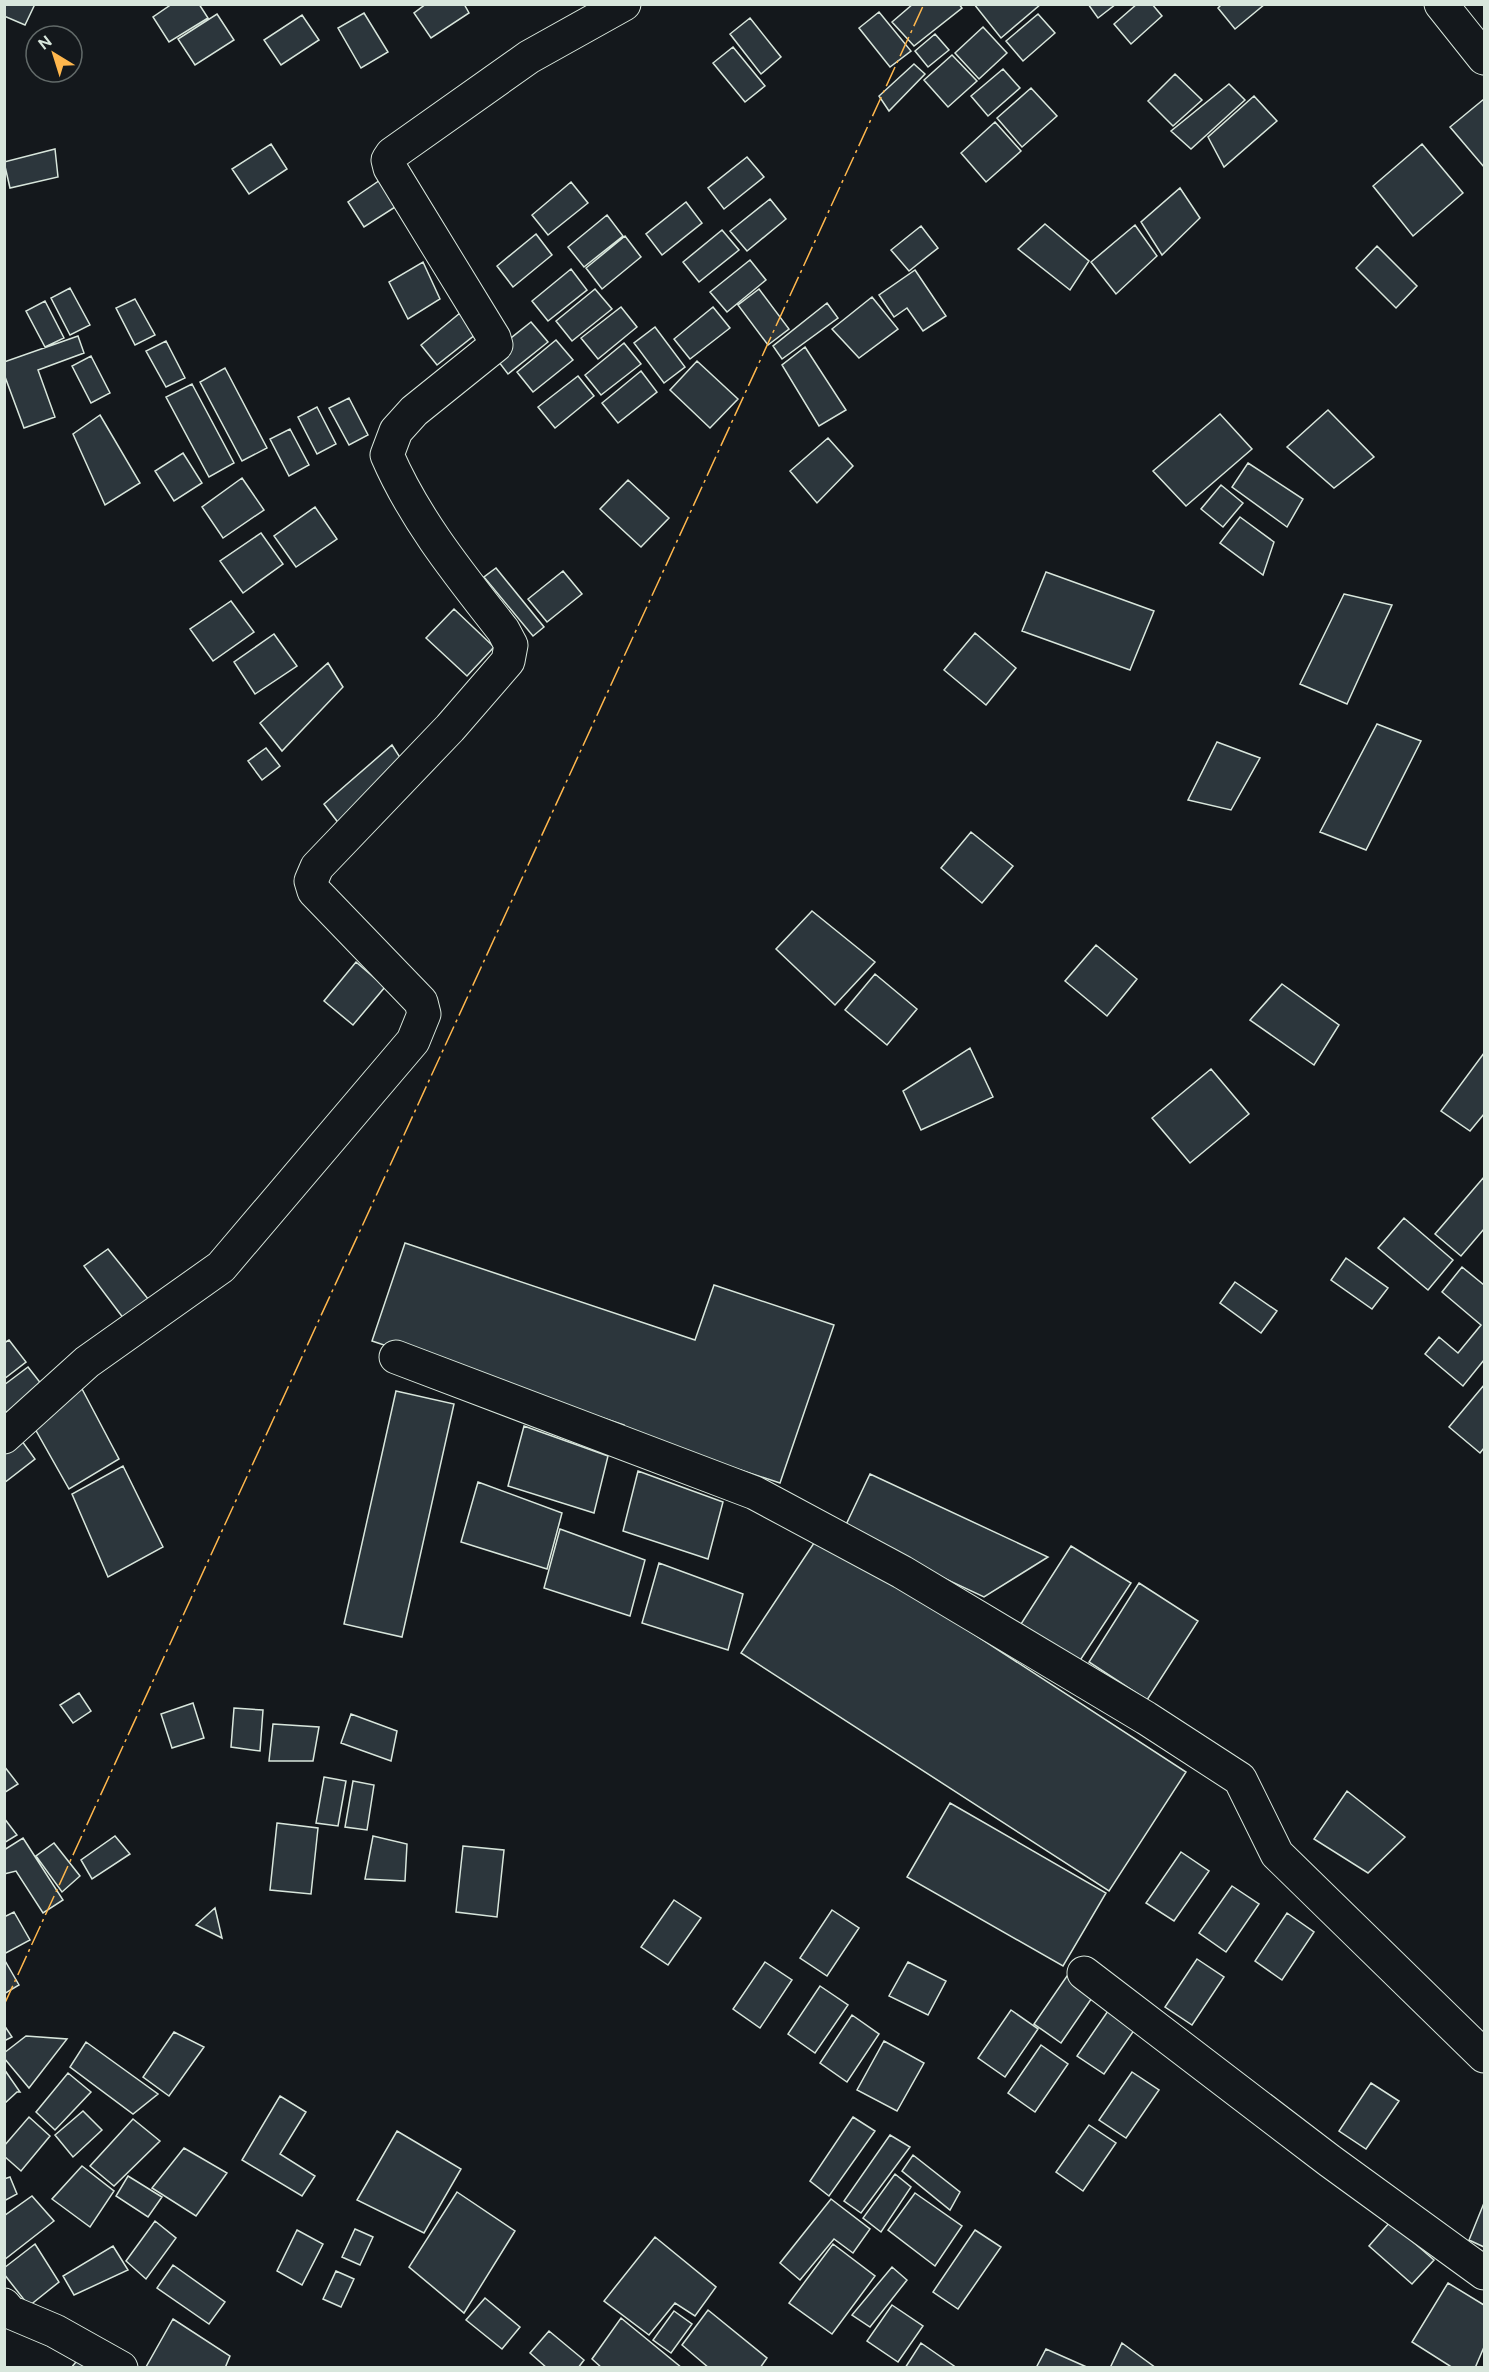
<svg xmlns="http://www.w3.org/2000/svg" width="1489" height="2372" font-family="'DM Sans',sans-serif">
<style>
.building{fill:#2c363c;stroke:#d8e6dc;stroke-width:1.5}
.lines{fill:none;stroke-linecap:round;stroke-linejoin:round}
.minor-casing{stroke:#d8e6dc;stroke-width:35}
.minor{stroke:#14181c;stroke-width:33}
.power{stroke:#ffb74d;stroke-width:1.5;stroke-dasharray:21 4.5 3 4.5;stroke-linecap:butt}
</style>
<rect width="100%" height="100%" fill="#14181c"/>
<!-- building -->
<path class="building" d="M 4,4 L 35,4 L 25,25 L 4,16 Z
M 172,4 L 199,4 L 208,18 L 169,42 L 153,17 Z
M 426,4 L 464,4 L 469,13 L 431,38 L 414,13 Z
M 913,4 L 959,4 L 962,8 L 914,46 L 892,22 Z
M 974,4 L 1041,4 L 1001,38 Z
M 1088,4 L 1116,4 L 1098,18 Z
M 1137,4 L 1152,4 L 1162,16 L 1131,44 L 1114,24 Z
M 1222,4 L 1265,4 L 1235,29 L 1218,8 Z
M 879,12 L 911,51 L 890,67 L 859,28 Z
M 364,13 L 388,52 L 361,68 L 338,28 Z
M 217,14 L 234,40 L 195,65 L 178,39 Z
M 1038,14 L 1055,33 L 1023,61 L 1006,41 Z
M 302,15 L 319,40 L 281,65 L 264,40 Z
M 750,18 L 781,57 L 761,74 L 730,34 Z
M 983,27 L 1007,53 L 979,79 L 955,53 Z
M 935,34 L 949,50 L 928,67 L 915,51 Z
M 733,47 L 765,86 L 745,102 L 713,63 Z
M 952,55 L 977,81 L 948,107 L 924,80 Z
M 914,64 L 925,74 L 889,111 L 879,96 Z
M 1003,69 L 1020,88 L 988,116 L 971,96 Z
M 1175,74 L 1202,100 L 1173,126 L 1148,101 Z
M 1229,84 L 1245,100 L 1191,149 L 1171,131 Z
M 1031,88 L 1057,116 L 1022,147 L 997,118 Z
M 1254,96 L 1277,121 L 1224,167 L 1208,137 Z
M 1484,99 L 1484,167 L 1450,127 Z
M 995,122 L 1021,151 L 986,182 L 961,153 Z
M 271,144 L 287,169 L 249,194 L 232,169 Z
M 1422,144 L 1463,193 L 1413,236 L 1373,186 Z
M 55,149 L 58,177 L 10,188 L 4,162 Z
M 747,157 L 764,177 L 724,209 L 708,188 Z
M 386,176 L 403,202 L 364,227 L 348,202 Z
M 571,182 L 588,203 L 548,235 L 532,215 Z
M 1180,188 L 1200,218 L 1162,255 L 1141,222 Z
M 770,199 L 786,219 L 747,251 L 730,231 Z
M 686,202 L 702,223 L 662,255 L 646,234 Z
M 607,215 L 623,236 L 584,267 L 568,247 Z
M 1045,224 L 1089,261 L 1070,290 L 1018,249 Z
M 1135,225 L 1157,256 L 1116,294 L 1091,262 Z
M 921,226 L 938,248 L 909,271 L 891,250 Z
M 722,230 L 739,250 L 699,282 L 683,262 Z
M 536,234 L 552,255 L 513,287 L 497,266 Z
M 625,236 L 641,257 L 602,289 L 586,268 Z
M 1377,246 L 1417,286 L 1396,308 L 1356,268 Z
M 750,260 L 766,280 L 727,312 L 710,292 Z
M 423,262 L 440,299 L 408,319 L 389,282 Z
M 571,269 L 587,290 L 548,321 L 532,301 Z
M 915,270 L 946,316 L 923,331 L 907,308 L 894,317 L 879,295 Z
M 70,288 L 90,325 L 70,335 L 51,298 Z
M 595,289 L 612,309 L 572,341 L 556,321 Z
M 759,289 L 789,329 L 768,345 L 738,305 Z
M 872,297 L 898,329 L 859,358 L 832,329 Z
M 135,299 L 155,335 L 135,345 L 116,308 Z
M 45,301 L 64,338 L 45,347 L 26,311 Z
M 827,303 L 838,318 L 782,359 L 773,346 Z
M 621,307 L 637,327 L 598,359 L 581,338 Z
M 713,307 L 730,328 L 690,359 L 674,339 Z
M 460,313 L 476,334 L 437,365 L 421,345 Z
M 531,322 L 548,342 L 508,374 L 492,353 Z
M 655,327 L 685,367 L 664,383 L 634,343 Z
M 78,336 L 84,353 L 38,370 L 55,417 L 24,428 L 4,374 L 4,362 Z
M 556,340 L 573,360 L 533,392 L 517,372 Z
M 166,341 L 185,378 L 166,387 L 146,351 Z
M 624,343 L 641,364 L 601,395 L 585,375 Z
M 805,347 L 846,410 L 819,426 L 782,365 Z
M 91,356 L 110,393 L 91,403 L 72,366 Z
M 697,361 L 738,399 L 710,428 L 670,390 Z
M 225,368 L 267,448 L 242,461 L 200,382 Z
M 641,371 L 657,392 L 618,423 L 602,403 Z
M 578,376 L 594,396 L 555,428 L 538,407 Z
M 192,384 L 234,463 L 209,477 L 166,397 Z
M 349,398 L 368,435 L 349,445 L 329,408 Z
M 317,407 L 336,444 L 317,454 L 298,417 Z
M 1328,410 L 1374,457 L 1334,488 L 1287,447 Z
M 1220,414 L 1252,449 L 1186,506 L 1153,471 Z
M 100,415 L 140,483 L 105,505 L 73,434 Z
M 290,429 L 309,465 L 289,476 L 270,439 Z
M 828,438 L 853,466 L 817,503 L 790,471 Z
M 183,453 L 202,483 L 174,501 L 155,471 Z
M 1248,463 L 1303,499 L 1287,527 L 1232,487 Z
M 242,478 L 264,510 L 223,538 L 202,507 Z
M 628,480 L 669,518 L 641,547 L 600,509 Z
M 1221,485 L 1243,503 L 1223,527 L 1201,509 Z
M 315,507 L 337,539 L 296,567 L 274,536 Z
M 1240,517 L 1274,542 L 1263,575 L 1220,543 Z
M 261,533 L 283,564 L 243,593 L 220,561 Z
M 496,568 L 544,627 L 533,636 L 484,577 Z
M 563,571 L 582,594 L 547,622 L 528,599 Z
M 1046,572 L 1154,611 L 1130,670 L 1022,631 Z
M 1344,594 L 1392,605 L 1347,704 L 1300,684 Z
M 231,601 L 254,632 L 213,661 L 190,629 Z
M 454,609 L 494,647 L 467,676 L 426,638 Z
M 975,633 L 1016,668 L 986,705 L 944,670 Z
M 274,634 L 297,666 L 255,694 L 234,662 Z
M 328,663 L 343,687 L 282,751 L 260,723 Z
M 1377,724 L 1421,741 L 1366,850 L 1320,832 Z
M 1217,742 L 1260,758 L 1231,810 L 1188,800 Z
M 392,745 L 408,770 L 346,833 L 324,804 Z
M 266,748 L 280,766 L 262,780 L 248,761 Z
M 971,832 L 1013,866 L 982,903 L 941,868 Z
M 812,911 L 875,962 L 835,1005 L 776,949 Z
M 1096,945 L 1137,979 L 1107,1016 L 1065,981 Z
M 356,962 L 385,987 L 353,1025 L 324,1001 Z
M 875,974 L 917,1009 L 887,1045 L 845,1010 Z
M 1282,984 L 1339,1025 L 1314,1065 L 1250,1020 Z
M 970,1048 L 993,1097 L 921,1130 L 903,1091 Z
M 1484,1053 L 1484,1114 L 1470,1131 L 1441,1111 Z
M 1211,1069 L 1249,1114 L 1190,1163 L 1152,1118 Z
M 1484,1177 L 1484,1229 L 1461,1256 L 1435,1234 Z
M 1404,1218 L 1453,1260 L 1428,1290 L 1378,1248 Z
M 405,1243 L 695,1340 L 714,1285 L 834,1325 L 780,1483 L 622,1431 L 624,1425 L 372,1341 Z
M 108,1249 L 157,1310 L 130,1327 L 84,1266 Z
M 1346,1258 L 1388,1288 L 1372,1309 L 1331,1280 Z
M 1462,1267 L 1484,1285 L 1484,1360 L 1463,1386 L 1425,1354 L 1439,1337 L 1458,1353 L 1481,1325 L 1442,1292 Z
M 1235,1282 L 1277,1311 L 1261,1333 L 1220,1303 Z
M 9,1340 L 26,1362 L 4,1379 L 4,1343 Z
M 28,1367 L 46,1390 L 10,1417 L 4,1409 L 4,1385 Z
M 1484,1385 L 1484,1448 L 1480,1453 L 1449,1427 Z
M 81,1387 L 119,1459 L 69,1489 L 30,1420 Z
M 396,1391 L 454,1404 L 402,1637 L 344,1624 Z
M 524,1426 L 608,1456 L 594,1513 L 508,1486 Z
M 19,1437 L 35,1459 L 4,1483 L 4,1447 Z
M 123,1466 L 163,1547 L 108,1577 L 72,1494 Z
M 638,1471 L 723,1502 L 708,1559 L 623,1531 Z
M 870,1474 L 1048,1557 L 984,1597 L 843,1531 Z
M 478,1482 L 562,1513 L 547,1569 L 461,1542 Z
M 560,1529 L 645,1560 L 630,1616 L 544,1588 Z
M 820,1534 L 1186,1772 L 1109,1891 L 741,1653 Z
M 1071,1546 L 1131,1583 L 1079,1662 L 1021,1624 Z
M 659,1563 L 743,1594 L 728,1650 L 642,1623 Z
M 1139,1583 L 1198,1621 L 1147,1700 L 1089,1662 Z
M 79,1693 L 91,1711 L 73,1723 L 60,1705 Z
M 193,1703 L 204,1738 L 172,1748 L 161,1714 Z
M 234,1708 L 263,1710 L 260,1751 L 231,1747 Z
M 351,1714 L 397,1731 L 391,1761 L 341,1743 Z
M 273,1724 L 319,1727 L 313,1761 L 269,1761 Z
M 4,1766 L 18,1784 L 4,1793 Z
M 324,1777 L 346,1781 L 338,1826 L 316,1823 Z
M 353,1781 L 374,1785 L 367,1830 L 345,1827 Z
M 1347,1791 L 1405,1837 L 1368,1873 L 1314,1839 Z
M 950,1803 L 1106,1893 L 1063,1966 L 907,1877 Z
M 4,1818 L 17,1835 L 4,1843 Z
M 277,1823 L 318,1828 L 311,1894 L 270,1890 Z
M 115,1836 L 130,1854 L 92,1879 L 81,1860 Z
M 373,1836 L 407,1844 L 405,1881 L 365,1879 Z
M 23,1838 L 63,1900 L 43,1913 L 16,1871 L 4,1874 L 4,1850 Z
M 54,1843 L 80,1876 L 62,1892 L 36,1856 Z
M 463,1846 L 504,1850 L 497,1917 L 456,1912 Z
M 1181,1852 L 1209,1871 L 1174,1921 L 1146,1903 Z
M 1232,1886 L 1259,1904 L 1226,1952 L 1199,1933 Z
M 674,1900 L 701,1918 L 668,1965 L 641,1947 Z
M 215,1908 L 222,1938 L 196,1925 Z
M 832,1910 L 859,1928 L 827,1976 L 800,1958 Z
M 14,1912 L 30,1940 L 4,1954 L 4,1917 Z
M 1287,1913 L 1314,1932 L 1282,1980 L 1255,1961 Z
M 4,1959 L 19,1985 L 4,1994 Z
M 1197,1959 L 1224,1977 L 1192,2025 L 1165,2007 Z
M 765,1962 L 792,1980 L 760,2028 L 733,2009 Z
M 908,1962 L 946,1981 L 928,2015 L 889,1996 Z
M 1067,1976 L 1094,1995 L 1061,2043 L 1034,2024 Z
M 820,1986 L 848,2005 L 815,2053 L 788,2034 Z
M 1110,2008 L 1137,2026 L 1104,2074 L 1077,2056 Z
M 1011,2010 L 1038,2029 L 1005,2077 L 978,2058 Z
M 852,2015 L 879,2034 L 847,2082 L 820,2063 Z
M 4,2025 L 12,2037 L 4,2041 Z
M 174,2032 L 204,2047 L 169,2096 L 143,2077 Z
M 26,2036 L 67,2039 L 29,2088 L 4,2058 L 4,2053 Z
M 884,2041 L 924,2063 L 897,2111 L 857,2090 Z
M 86,2042 L 158,2094 L 133,2114 L 70,2067 Z
M 1041,2045 L 1068,2064 L 1035,2112 L 1008,2093 Z
M 4,2069 L 20,2092 L 17,2092 L 5,2103 Z
M 1132,2072 L 1159,2090 L 1126,2138 L 1099,2120 Z
M 68,2073 L 91,2092 L 55,2130 L 36,2112 Z
M 1371,2083 L 1399,2101 L 1366,2149 L 1339,2131 Z
M 280,2096 L 306,2112 L 280,2154 L 315,2176 L 302,2196 L 242,2160 Z
M 83,2111 L 102,2130 L 73,2157 L 55,2135 Z
M 29,2117 L 50,2136 L 21,2171 L 4,2156 L 4,2146 Z
M 853,2117 L 875,2131 L 829,2196 L 810,2181 Z
M 133,2119 L 160,2141 L 114,2186 L 90,2166 Z
M 1089,2125 L 1116,2143 L 1083,2191 L 1056,2172 Z
M 397,2131 L 461,2169 L 424,2233 L 357,2200 Z
M 890,2135 L 910,2147 L 861,2213 L 844,2201 Z
M 184,2148 L 227,2173 L 196,2216 L 152,2188 Z
M 913,2155 L 960,2192 L 950,2210 L 902,2171 Z
M 82,2166 L 114,2191 L 90,2227 L 52,2199 Z
M 895,2174 L 911,2187 L 881,2232 L 863,2218 Z
M 128,2176 L 162,2197 L 148,2217 L 116,2196 Z
M 10,2177 L 17,2194 L 4,2201 L 4,2179 Z
M 457,2192 L 515,2231 L 464,2313 L 409,2267 Z
M 915,2193 L 962,2226 L 935,2266 L 888,2230 Z
M 32,2196 L 54,2221 L 4,2260 L 4,2216 Z
M 831,2199 L 870,2229 L 853,2253 L 834,2239 L 800,2280 L 780,2263 Z
M 1484,2203 L 1484,2247 L 1469,2240 Z
M 155,2221 L 176,2238 L 146,2279 L 126,2261 Z
M 1390,2222 L 1434,2260 L 1412,2284 L 1369,2246 Z
M 355,2229 L 373,2237 L 360,2265 L 342,2257 Z
M 297,2230 L 323,2244 L 302,2285 L 277,2271 Z
M 975,2230 L 1001,2247 L 958,2309 L 933,2292 Z
M 655,2237 L 716,2287 L 695,2316 L 675,2303 L 649,2335 L 604,2301 Z
M 35,2244 L 59,2282 L 29,2306 L 4,2274 L 4,2268 Z
M 833,2244 L 875,2276 L 832,2334 L 789,2303 Z
M 113,2246 L 128,2270 L 74,2295 L 63,2276 Z
M 173,2265 L 225,2302 L 209,2324 L 157,2288 Z
M 892,2267 L 907,2280 L 870,2327 L 852,2315 Z
M 336,2271 L 354,2279 L 341,2307 L 323,2299 Z
M 1448,2283 L 1484,2305 L 1484,2347 L 1475,2368 L 1453,2368 L 1412,2342 Z
M 485,2298 L 520,2327 L 502,2349 L 466,2320 Z
M 892,2305 L 923,2326 L 898,2362 L 867,2341 Z
M 708,2310 L 767,2358 L 760,2368 L 709,2368 L 682,2345 Z
M 674,2311 L 692,2324 L 671,2353 L 653,2340 Z
M 621,2318 L 682,2368 L 602,2368 L 592,2359 Z
M 173,2319 L 230,2356 L 225,2368 L 146,2367 Z
M 549,2331 L 584,2360 L 578,2368 L 547,2368 L 530,2353 Z
M 921,2343 L 957,2368 L 905,2368 Z
M 1122,2343 L 1156,2368 L 1110,2368 Z
M 1046,2349 L 1089,2368 L 1036,2368 Z
M 80,2357 L 93,2368 L 71,2368 Z"/>
<g class="lines">
<!-- minor casing -->
<g class="minor-casing">
<path id="minor" d="M 1441,4 L 1484,58
M 396,1357 L 755,1493 L 902,1572 L 1146,1718 L 1240,1779 L 1277,1854 L 1484,2056
M 4,1437 L 87,1362 L 221,1267 L 413,1041 L 424,1014 L 421,1002 L 314,891 L 311,881 L 317,867 L 450,728 L 508,661 L 511,645 L 503,630 C 460,575 415,520 387,455 L 396,431 L 414,411 L 496,345 L 494,338 L 390,168 L 388,160 L 392,154 L 529,57 L 624,4
M 1084,1973 L 1330,2161 L 1484,2273
M 4,2305 L 10,2312 L 55,2331 L 121,2368"/>
</g>
<!-- minor -->
<use href="#minor" class="minor"/>
<!-- power -->
<path class="power" d="M 4,2005 L 924,4"/>
</g>
<!-- border -->
<rect width="1489" height="2372" fill="none" stroke="#d8e6dc" stroke-width="12"/>
<!-- north arrow -->
<g transform="translate(54 54) rotate(322)"><circle r="28" fill="#14181c" stroke="#626a69" stroke-width="1.5"/>
<path d="M0-4.5L10 22L0 15L-10 22Z" fill="#ffb74d"/>
<text y="-9" font-size="16" font-weight="bold" text-anchor="middle" fill="#d8e6dc">N</text>
</g>
</svg>
